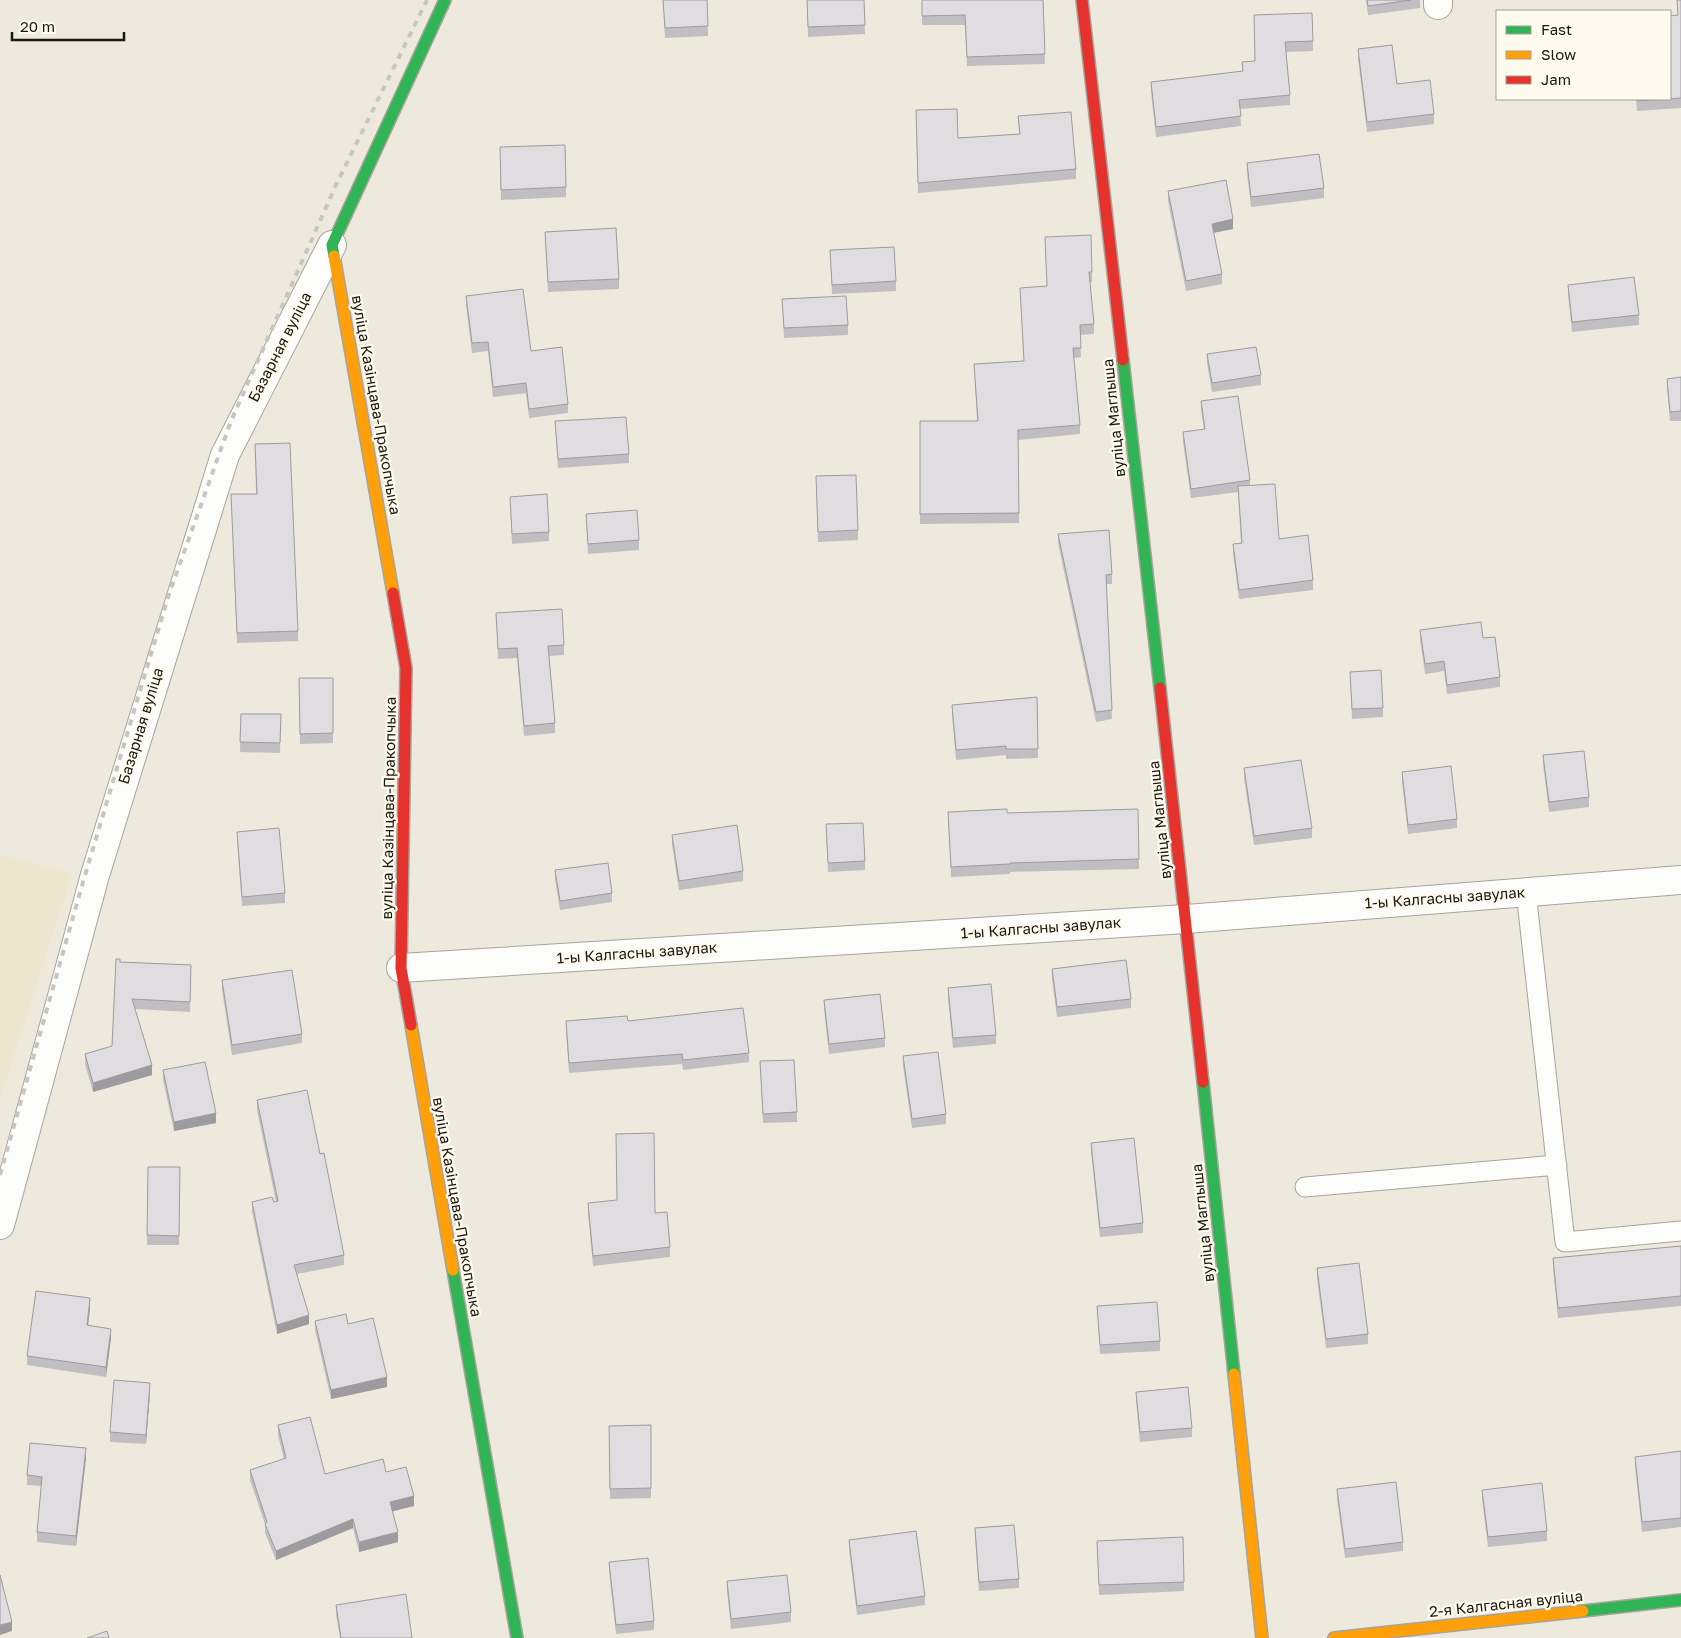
<svg xmlns="http://www.w3.org/2000/svg" width="1681" height="1638" font-family="'Golos Text',sans-serif">
<style>
.built{fill:#ede7d0}
.lines{fill:none;stroke-linecap:round;stroke-linejoin:round}
.lane-casing{stroke:#a7a49a;stroke-width:21}
.street-casing{stroke:#a7a49a;stroke-width:30}
.fast-casing{stroke:#a7a49a;stroke-width:14}
.slow-casing{stroke:#a7a49a;stroke-width:14}
.jam-casing{stroke:#a7a49a;stroke-width:14}
.lane{stroke:#fcfcfa;stroke-width:19}
.street{stroke:#fcfcfa;stroke-width:28}
.fast{stroke:#30b455;stroke-width:11}
.slow{stroke:#ff9f0a;stroke-width:11}
.jam{stroke:#e5322d;stroke-width:11}
.rail{stroke:#c7c5c2;stroke-width:4;stroke-dasharray:6 6;stroke-linecap:butt}
.wall{fill:#c1bec1}
.shaded-wall{fill:#9d9b9d}
.building{fill:#e0dde0;stroke:#9d9b9d}
.labels{text-anchor:middle;stroke-width:4.5;stroke-linejoin:round;paint-order:stroke}
.street-label{font-size:15px;fill:#1a170f;stroke:#fffaed}
</style>
<rect width="100%" height="100%" fill="#edeadd"/>
<!-- built -->
<path class="built" d="M 0,854 L 72,874 L 0,1099 Z"/>
<g class="lines">
<!-- lane casing -->
<g class="lane-casing">
<path id="lane" d="M 1526,892 L 1565,1242 L 1681,1231
M 1305,1187 L 1557,1165"/>
</g>
<!-- street casing -->
<g class="street-casing">
<path id="street" d="M 1438,0 L 1438,5
M 401,968 L 1186,919 L 1681,880
M 0,1225 L 95,875 L 225,455 L 332,245"/>
</g>
<!-- fast casing -->
<g class="fast-casing">
<path id="fast" d="M 334,256 L 332,245 L 445,0
M 1123,360 L 1160,688
M 1203,1082 L 1234,1374
M 453,1270 L 517,1638
M 1583,1611 L 1681,1600"/>
</g>
<!-- slow casing -->
<g class="slow-casing">
<path id="slow" d="M 334,256 L 393,593
M 411,1025 L 453,1270
M 1234,1374 L 1262,1638
M 1334,1638 L 1583,1611"/>
</g>
<!-- jam casing -->
<g class="jam-casing">
<path id="jam" d="M 1082,0 L 1123,360
M 393,593 L 406,668 L 401,968 L 411,1025
M 1160,688 L 1203,1082"/>
</g>
<!-- lane -->
<use href="#lane" class="lane"/>
<!-- street -->
<use href="#street" class="street"/>
<!-- fast -->
<use href="#fast" class="fast"/>
<!-- slow -->
<use href="#slow" class="slow"/>
<!-- jam -->
<use href="#jam" class="jam"/>
<!-- rail -->
<path class="rail" d="M 0,1175 L 83,882 L 168,597 L 231,421 L 336,185 L 427,0"/>
</g>
<!-- wall -->
<path class="wall" d="M 663,0 L 707,0 L 708,36 L 665,38 Z
M 807,0 L 864,0 L 865,34 L 808,37 Z
M 922,0 L 1043,0 L 1045,64 L 967,66 L 965,25 L 922,25 Z
M 1366,0 L 1420,0 L 1420,8 L 1368,15 Z
M 1677,0 L 1681,0 L 1681,108 L 1637,111 L 1636,99 L 1670,99 L 1678,15 Z
M 1254,24 L 1313,41 L 1313,51 L 1286,52 L 1290,95 L 1290,105 L 1240,109 L 1241,126 L 1156,137 L 1151,92 L 1151,82 L 1242,71 L 1242,62 L 1255,61 Z
M 1358,49 L 1434,114 L 1434,124 L 1367,132 L 1358,59 Z
M 1018,116 L 1076,169 L 1076,179 L 918,193 L 916,120 L 958,138 L 1019,134 Z
M 500,157 L 566,187 L 566,197 L 501,200 Z
M 1247,163 L 1324,188 L 1324,198 L 1251,207 L 1247,173 Z
M 1168,191 L 1233,229 L 1213,233 L 1222,274 L 1222,284 L 1186,291 L 1168,201 Z
M 545,232 L 619,279 L 619,289 L 548,292 Z
M 1045,247 L 1092,272 L 1092,282 L 1090,282 L 1094,324 L 1094,334 L 1080,335 L 1081,357 L 1073,358 L 1080,425 L 1080,434 L 1018,440 L 1019,523 L 920,524 L 920,421 L 977,421 L 974,364 L 1024,361 L 1020,288 L 1047,286 Z
M 830,250 L 896,281 L 896,291 L 832,294 Z
M 1568,285 L 1639,315 L 1639,325 L 1572,332 L 1568,295 Z
M 466,296 L 531,351 L 568,404 L 568,413 L 529,418 L 526,393 L 493,397 L 488,351 L 472,353 L 466,305 Z
M 782,299 L 848,325 L 848,335 L 784,338 Z
M 1207,354 L 1261,375 L 1261,385 L 1212,392 L 1207,363 Z
M 1681,377 L 1681,421 L 1670,421 L 1667,388 L 1667,379 Z
M 1201,401 L 1250,480 L 1250,485 L 1279,539 L 1313,580 L 1313,590 L 1239,599 L 1233,554 L 1233,544 L 1241,543 L 1238,492 L 1191,498 L 1183,442 L 1183,432 L 1204,430 L 1201,410 Z
M 555,421 L 629,454 L 629,463 L 558,468 Z
M 255,444 L 298,631 L 298,641 L 237,643 L 231,494 L 256,494 Z
M 816,486 L 858,530 L 858,540 L 818,542 Z
M 510,497 L 549,532 L 549,541 L 512,544 Z
M 586,514 L 639,540 L 639,550 L 588,554 Z
M 1058,534 L 1112,574 L 1112,584 L 1106,584 L 1112,719 L 1096,722 L 1058,543 Z
M 496,613 L 564,645 L 564,655 L 549,656 L 555,723 L 555,733 L 524,736 L 517,658 L 498,659 Z
M 1420,630 L 1483,638 L 1500,677 L 1500,687 L 1447,694 L 1444,671 L 1425,674 L 1420,639 Z
M 1350,672 L 1383,708 L 1383,717 L 1352,719 Z
M 299,678 L 333,678 L 333,743 L 300,744 Z
M 1037,697 L 1038,758 L 1006,759 L 1006,755 L 956,760 L 952,715 L 952,705 Z
M 241,714 L 281,714 L 280,753 L 240,752 Z
M 1543,755 L 1589,797 L 1589,807 L 1549,812 L 1543,765 Z
M 1244,768 L 1312,828 L 1312,838 L 1254,845 L 1244,778 Z
M 1402,772 L 1457,819 L 1457,828 L 1408,834 L 1402,782 Z
M 1138,809 L 1139,869 L 1010,872 L 1010,874 L 951,877 L 948,812 L 1007,813 Z
M 826,824 L 865,861 L 865,870 L 828,872 Z
M 237,832 L 285,893 L 285,903 L 242,906 L 237,841 Z
M 672,835 L 743,871 L 743,881 L 679,890 L 672,845 Z
M 555,870 L 612,893 L 612,902 L 560,910 L 555,879 Z
M 120,962 L 191,965 L 190,1012 L 135,1009 L 152,1075 L 93,1092 L 85,1064 L 85,1054 L 112,1046 Z
M 1052,969 L 1131,999 L 1131,1008 L 1057,1017 L 1052,979 Z
M 222,980 L 302,1034 L 302,1043 L 232,1055 L 222,990 Z
M 948,988 L 996,1035 L 996,1044 L 953,1048 L 948,998 Z
M 824,1000 L 885,1038 L 885,1047 L 829,1054 L 824,1010 Z
M 566,1021 L 628,1021 L 749,1053 L 749,1062 L 683,1070 L 682,1064 L 569,1073 L 566,1030 Z
M 903,1056 L 946,1114 L 946,1124 L 912,1128 L 903,1066 Z
M 760,1061 L 797,1112 L 797,1122 L 763,1123 Z
M 163,1070 L 216,1123 L 174,1131 L 163,1080 Z
M 257,1100 L 320,1154 L 344,1255 L 344,1265 L 297,1274 L 309,1324 L 277,1334 L 252,1211 L 252,1202 L 276,1202 L 257,1110 Z
M 1091,1143 L 1143,1223 L 1143,1233 L 1100,1237 L 1091,1152 Z
M 148,1167 L 180,1167 L 179,1245 L 147,1245 Z
M 588,1203 L 670,1247 L 670,1257 L 593,1266 L 588,1213 Z
M 1681,1246 L 1681,1306 L 1558,1318 L 1553,1268 L 1553,1258 Z
M 1317,1268 L 1368,1334 L 1368,1344 L 1326,1348 L 1317,1278 Z
M 1097,1306 L 1160,1341 L 1160,1351 L 1100,1354 Z
M 90,1308 L 88,1326 L 111,1338 L 106,1377 L 27,1365 L 27,1356 Z
M 315,1321 L 348,1324 L 387,1387 L 331,1399 L 315,1330 Z
M 150,1392 L 146,1444 L 110,1442 L 110,1432 Z
M 1136,1392 L 1192,1428 L 1192,1437 L 1140,1442 L 1136,1401 Z
M 278,1425 L 325,1474 L 386,1472 L 414,1506 L 392,1511 L 398,1542 L 359,1552 L 353,1528 L 276,1560 L 265,1533 L 265,1524 L 250,1480 L 250,1470 L 284,1459 L 278,1435 Z
M 651,1425 L 651,1498 L 610,1499 L 609,1426 Z
M 1681,1451 L 1681,1527 L 1642,1532 L 1635,1466 L 1635,1457 Z
M 86,1458 L 76,1546 L 37,1542 L 37,1532 L 42,1486 L 27,1485 L 27,1475 Z
M 1337,1489 L 1403,1542 L 1403,1551 L 1345,1558 L 1337,1499 Z
M 1482,1490 L 1547,1531 L 1547,1541 L 1488,1547 L 1482,1499 Z
M 975,1528 L 1019,1579 L 1019,1588 L 979,1591 L 975,1538 Z
M 849,1540 L 925,1596 L 925,1605 L 857,1615 L 849,1550 Z
M 1097,1541 L 1184,1582 L 1184,1591 L 1099,1595 Z
M 609,1562 L 654,1621 L 654,1630 L 616,1634 L 609,1572 Z
M 727,1581 L 791,1612 L 791,1622 L 731,1629 L 727,1591 Z
M 336,1605 L 412,1638 L 340,1638 L 336,1615 Z"/>
<!-- shaded-wall -->
<path class="shaded-wall" d="M 1233,219 L 1233,229 L 1212,233 L 1212,224 Z
M 152,1065 L 152,1075 L 93,1092 L 93,1083 Z
M 216,1113 L 216,1123 L 174,1131 L 174,1122 Z
M 90,1298 L 90,1308 L 87,1335 L 87,1325 Z
M 309,1315 L 309,1324 L 277,1334 L 277,1325 Z
M 111,1329 L 111,1338 L 106,1377 L 106,1367 Z
M 387,1377 L 387,1387 L 331,1399 L 331,1390 Z
M 150,1383 L 150,1392 L 146,1444 L 146,1435 Z
M 86,1448 L 86,1458 L 76,1546 L 76,1536 Z
M 414,1496 L 414,1506 L 390,1512 L 390,1502 Z
M 353,1519 L 353,1528 L 276,1560 L 276,1551 Z
M 398,1532 L 398,1542 L 359,1552 L 359,1542 Z
M 12,1622 L 12,1631 L 0,1635 L 0,1625 Z"/>
<!-- building -->
<path class="building" d="M 663,0 L 707,0 L 708,26 L 665,28 Z
M 807,0 L 864,0 L 865,25 L 808,27 Z
M 922,0 L 1043,0 L 1045,54 L 967,57 L 965,15 L 922,16 Z
M 1367,0 L 1411,0 L 1368,6 Z
M 1677,0 L 1681,0 L 1681,98 L 1637,101 L 1637,99 L 1670,99 L 1670,16 L 1678,15 Z
M 1312,13 L 1313,41 L 1285,42 L 1290,95 L 1239,100 L 1241,116 L 1156,127 L 1151,82 L 1243,71 L 1242,62 L 1255,61 L 1254,15 Z
M 1392,45 L 1397,84 L 1430,80 L 1434,114 L 1367,122 L 1358,49 Z
M 957,109 L 958,138 L 1020,134 L 1018,116 L 1071,112 L 1076,169 L 918,183 L 916,110 Z
M 565,145 L 566,187 L 501,190 L 500,147 Z
M 1319,154 L 1324,188 L 1251,197 L 1247,163 Z
M 1226,180 L 1233,219 L 1212,224 L 1222,274 L 1186,281 L 1168,191 Z
M 616,228 L 619,279 L 548,282 L 545,232 Z
M 1091,235 L 1092,272 L 1089,272 L 1094,324 L 1080,325 L 1081,348 L 1073,348 L 1080,425 L 1018,430 L 1019,513 L 920,514 L 920,421 L 978,421 L 974,364 L 1024,361 L 1020,288 L 1047,286 L 1045,237 Z
M 894,247 L 896,281 L 832,285 L 830,250 Z
M 1634,277 L 1639,315 L 1572,322 L 1568,285 Z
M 523,289 L 531,351 L 562,347 L 568,404 L 529,409 L 526,383 L 493,387 L 488,342 L 472,343 L 466,296 Z
M 846,296 L 848,325 L 784,328 L 782,299 Z
M 1256,347 L 1261,375 L 1212,383 L 1207,354 Z
M 1681,377 L 1681,411 L 1670,412 L 1667,379 Z
M 1238,396 L 1250,480 L 1191,489 L 1183,432 L 1205,429 L 1201,401 Z
M 626,417 L 629,454 L 558,459 L 555,421 Z
M 290,443 L 298,631 L 237,633 L 231,494 L 257,494 L 255,444 Z
M 856,475 L 858,530 L 818,532 L 816,476 Z
M 1275,484 L 1279,539 L 1308,535 L 1313,580 L 1239,590 L 1233,544 L 1242,543 L 1238,486 Z
M 547,494 L 549,532 L 512,534 L 510,497 Z
M 637,510 L 639,540 L 588,544 L 586,514 Z
M 1109,530 L 1112,574 L 1106,575 L 1112,710 L 1096,712 L 1058,534 Z
M 562,609 L 564,645 L 548,646 L 555,723 L 524,726 L 517,648 L 498,649 L 496,613 Z
M 1481,622 L 1483,638 L 1495,637 L 1500,677 L 1447,685 L 1444,661 L 1425,664 L 1420,630 Z
M 1381,670 L 1383,708 L 1352,709 L 1350,672 Z
M 299,678 L 333,678 L 333,733 L 300,734 Z
M 1037,697 L 1038,749 L 1006,749 L 1006,746 L 956,750 L 952,705 Z
M 241,714 L 281,714 L 280,743 L 240,742 Z
M 1584,751 L 1589,797 L 1549,802 L 1543,755 Z
M 1301,760 L 1312,828 L 1254,836 L 1244,768 Z
M 1451,766 L 1457,819 L 1408,825 L 1402,772 Z
M 1007,809 L 1007,813 L 1138,809 L 1139,859 L 1010,863 L 1010,864 L 951,867 L 948,812 Z
M 863,823 L 865,861 L 828,863 L 826,824 Z
M 737,825 L 743,871 L 679,881 L 672,835 Z
M 279,828 L 285,893 L 242,897 L 237,832 Z
M 608,863 L 612,893 L 560,901 L 555,870 Z
M 116,959 L 120,959 L 120,962 L 191,965 L 190,1002 L 132,999 L 152,1065 L 93,1083 L 85,1054 L 112,1046 Z
M 1126,960 L 1131,999 L 1057,1007 L 1052,969 Z
M 292,970 L 302,1034 L 232,1045 L 222,980 Z
M 991,984 L 996,1035 L 953,1038 L 948,988 Z
M 880,994 L 885,1038 L 829,1044 L 824,1000 Z
M 743,1008 L 749,1053 L 683,1060 L 682,1054 L 569,1063 L 566,1021 L 627,1016 L 628,1021 Z
M 938,1052 L 946,1114 L 912,1119 L 903,1056 Z
M 794,1060 L 797,1112 L 763,1114 L 760,1061 Z
M 205,1062 L 216,1113 L 174,1122 L 163,1070 Z
M 307,1090 L 320,1154 L 324,1153 L 344,1255 L 294,1265 L 309,1315 L 277,1325 L 252,1202 L 272,1197 L 274,1202 L 278,1201 L 257,1100 Z
M 654,1133 L 655,1213 L 667,1212 L 670,1247 L 593,1256 L 588,1203 L 617,1200 L 616,1134 Z
M 1134,1138 L 1143,1223 L 1100,1228 L 1091,1143 Z
M 148,1167 L 180,1167 L 179,1236 L 147,1235 Z
M 1681,1246 L 1681,1296 L 1558,1308 L 1553,1258 Z
M 1359,1263 L 1368,1334 L 1326,1339 L 1317,1268 Z
M 36,1291 L 90,1298 L 87,1325 L 111,1329 L 106,1367 L 27,1356 Z
M 1157,1302 L 1160,1341 L 1100,1345 L 1097,1306 Z
M 346,1314 L 348,1324 L 373,1318 L 387,1377 L 331,1390 L 315,1321 Z
M 114,1380 L 150,1383 L 146,1435 L 110,1432 Z
M 1188,1387 L 1192,1428 L 1140,1432 L 1136,1392 Z
M 310,1417 L 325,1474 L 383,1459 L 386,1472 L 406,1467 L 414,1496 L 390,1502 L 398,1532 L 359,1542 L 353,1519 L 276,1551 L 265,1524 L 267,1522 L 250,1470 L 286,1458 L 278,1425 Z
M 651,1425 L 651,1488 L 610,1489 L 609,1426 Z
M 30,1443 L 86,1448 L 76,1536 L 37,1532 L 42,1477 L 27,1475 Z
M 1681,1451 L 1681,1518 L 1642,1522 L 1635,1457 Z
M 1396,1482 L 1403,1542 L 1345,1549 L 1337,1489 Z
M 1542,1483 L 1547,1531 L 1488,1537 L 1482,1490 Z
M 1014,1525 L 1019,1579 L 979,1582 L 975,1528 Z
M 916,1531 L 925,1596 L 857,1606 L 849,1540 Z
M 1183,1537 L 1184,1582 L 1099,1585 L 1097,1541 Z
M 648,1558 L 654,1621 L 616,1625 L 609,1562 Z
M 0,1575 L 12,1622 L 0,1625 Z
M 787,1575 L 791,1612 L 731,1619 L 727,1581 Z
M 406,1594 L 412,1638 L 341,1638 L 336,1605 Z
M 107,1631 L 109,1638 L 87,1638 Z"/>
<g class="labels">
<!-- street labels -->
<g class="street-label">
<text transform="translate(280 347) rotate(-63)" y="5">Базарная вуліца</text>
<text transform="translate(376 405) rotate(80)" y="5">вуліца Казінцава-Пракопчыка</text>
<text transform="translate(1114 418) rotate(-96)" y="5">вуліца Маглыша</text>
<text transform="translate(141 726) rotate(-73)" y="5">Базарная вуліца</text>
<text transform="translate(389 808) rotate(-89)" y="5">вуліца Казінцава-Пракопчыка</text>
<text transform="translate(1160 820) rotate(-96)" y="5">вуліца Маглыша</text>
<text transform="translate(1445 898) rotate(-4)" y="5">1-ы Калгасны завулак</text>
<text transform="translate(1041 928) rotate(-4)" y="5">1-ы Калгасны завулак</text>
<text transform="translate(637 953) rotate(-4)" y="5">1-ы Калгасны завулак</text>
<text transform="translate(457 1207) rotate(80)" y="5">вуліца Казінцава-Пракопчыка</text>
<text transform="translate(1203 1223) rotate(-96)" y="5">вуліца Маглыша</text>
<text transform="translate(1506 1604) rotate(-6)" y="5">2-я Калгасная вуліца</text>
</g>
</g>
<!-- legend -->
<rect x="1496" y="10" width="175" height="90" fill="#fffaed" stroke="#a39f94"/>
<rect x="1506" y="26" width="25" height="8" fill="#30b455" stroke="#a39f94"/>
<text x="1541" y="35" font-size="15" fill="#1a170f">Fast</text>
<rect x="1506" y="51" width="25" height="8" fill="#ff9f0a" stroke="#a39f94"/>
<text x="1541" y="60" font-size="15" fill="#1a170f">Slow</text>
<rect x="1506" y="76" width="25" height="8" fill="#e5322d" stroke="#a39f94"/>
<text x="1541" y="85" font-size="15" fill="#1a170f">Jam</text>
<!-- scale -->
<path d="M12 32v8h112v-8" fill="none" stroke="#1a170f" stroke-width="2.5"/>
<text x="20" y="32" font-size="15" fill="#1a170f" stroke="#fffaed" stroke-width="4" paint-order="stroke">20 m</text>
</svg>
